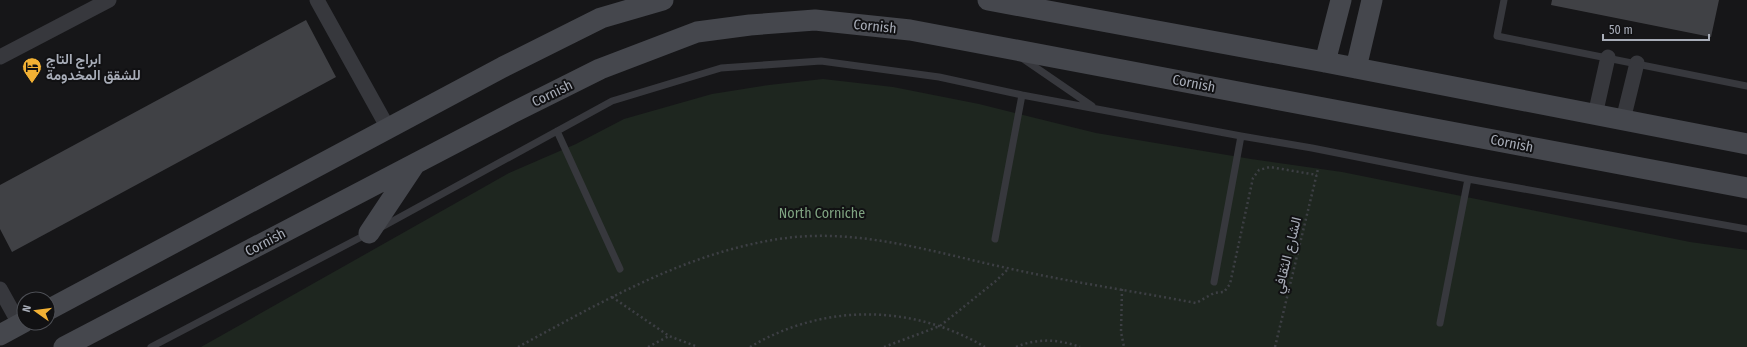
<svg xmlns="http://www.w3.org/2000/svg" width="1747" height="347" font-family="'Fira Sans Condensed',Vazirmatn,sans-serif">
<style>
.green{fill:#1e261f}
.building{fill:#404145}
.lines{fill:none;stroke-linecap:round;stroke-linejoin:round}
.path{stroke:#3d3f44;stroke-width:2.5;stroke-dasharray:2 3;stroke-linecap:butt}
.service{stroke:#37383d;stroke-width:7}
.minor{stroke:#37383d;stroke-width:15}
.secondary{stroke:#45474d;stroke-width:21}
.labels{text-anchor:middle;stroke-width:4;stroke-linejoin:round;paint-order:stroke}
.street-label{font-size:14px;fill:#a8adb8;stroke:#111113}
.poi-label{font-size:14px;font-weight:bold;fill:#a8adb8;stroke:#111113;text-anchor:start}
.park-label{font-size:14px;fill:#7fa381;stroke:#111113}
</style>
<rect width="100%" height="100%" fill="#161618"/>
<!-- green -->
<path class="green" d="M 823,79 L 893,87 L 979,104 L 1096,133 L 1251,159 L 1342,172 L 1690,242 L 1747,250 L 1747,347 L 201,347 L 509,173 L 576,144 L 624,119 L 712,94 L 769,85 Z"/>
<!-- building -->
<path class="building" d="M 1552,0 L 1719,0 L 1711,37 L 1551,5 Z
M 306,20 L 336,77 L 12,252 L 0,229 L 0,185 Z"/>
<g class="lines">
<!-- path -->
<path class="path" d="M 1122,289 L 1121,332 L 1124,347
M 612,297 L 669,336 L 698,347
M 518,347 C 600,303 685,253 779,239 C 857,227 932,252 1007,268 C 1069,282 1133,291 1196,303 L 1214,293 L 1224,292 L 1230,284 L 1253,178 L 1259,170 L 1270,167 L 1317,175
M 648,347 L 669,336
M 750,347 C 824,303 912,304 985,347
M 884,347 L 940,326 L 997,280 L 1008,269
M 1016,347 C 1037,338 1058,339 1080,347
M 1275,347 L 1318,169"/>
<!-- service -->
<path class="service" d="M 1504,0 L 1497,36 L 1747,86
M 1022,58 L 1092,106
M 557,131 L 620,269
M 380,228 L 612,101 L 721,68 L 821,61 L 939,77 L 1022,95 L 1241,136 L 1312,148 L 1468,179 L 1747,229
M 995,239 L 1022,95
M 1214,282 L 1241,136
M 1440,323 L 1468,179
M 151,347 L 367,234"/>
<!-- minor -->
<path class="minor" d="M 317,0 L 388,128
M 0,57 L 109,0
M 1595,115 L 1608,57
M 1623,120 L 1637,63
M 0,289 L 20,325"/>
<!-- secondary -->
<path class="secondary" d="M 988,0 L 1325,62 L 1747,144
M 1325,62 L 1341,0
M 1356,68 L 1372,0
M 369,233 L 415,164
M 48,310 L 503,67 L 601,18 L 663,0
M 0,335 L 24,322
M 64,347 L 512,113 L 600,69 L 697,32 L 750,25 L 815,20 L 910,30 L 1747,188"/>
</g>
<!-- icons -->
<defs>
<g id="hotel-pin" transform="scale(1)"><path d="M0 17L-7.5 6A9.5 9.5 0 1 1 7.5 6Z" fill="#f2b134" stroke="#111113"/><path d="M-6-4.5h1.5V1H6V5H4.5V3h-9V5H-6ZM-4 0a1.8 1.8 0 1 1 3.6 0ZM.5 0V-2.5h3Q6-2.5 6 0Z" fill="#111"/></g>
</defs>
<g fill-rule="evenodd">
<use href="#hotel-pin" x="32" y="67"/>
</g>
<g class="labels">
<!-- street labels -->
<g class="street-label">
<text transform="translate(875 26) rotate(6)" y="5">Cornish</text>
<text transform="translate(1194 83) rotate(11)" y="5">Cornish</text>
<text transform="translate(552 93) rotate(-26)" y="5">Cornish</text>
<text transform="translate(1512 143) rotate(11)" y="5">Cornish</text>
<text transform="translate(265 242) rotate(-28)" y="5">Cornish</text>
<text transform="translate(1287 255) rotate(-76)" y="5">الشارع الثقافي</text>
</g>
<!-- poi labels -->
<g class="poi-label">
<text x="46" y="64">ابراج التاج<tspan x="46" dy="16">للشقق المخدومة</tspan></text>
</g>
<!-- park labels -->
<g class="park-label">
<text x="822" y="218">North Corniche</text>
</g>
</g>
<!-- north arrow -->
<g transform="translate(36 311) rotate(284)"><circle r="19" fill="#111113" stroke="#4d4f55"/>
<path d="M0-3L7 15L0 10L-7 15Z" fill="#f2b134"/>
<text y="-6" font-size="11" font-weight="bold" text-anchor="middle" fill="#a8adb8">N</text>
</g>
<!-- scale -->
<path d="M1603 34v6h106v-6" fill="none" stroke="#a8adb8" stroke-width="2"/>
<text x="1609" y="34" font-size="12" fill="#a8adb8" stroke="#111113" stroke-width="3" paint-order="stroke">50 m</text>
</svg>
